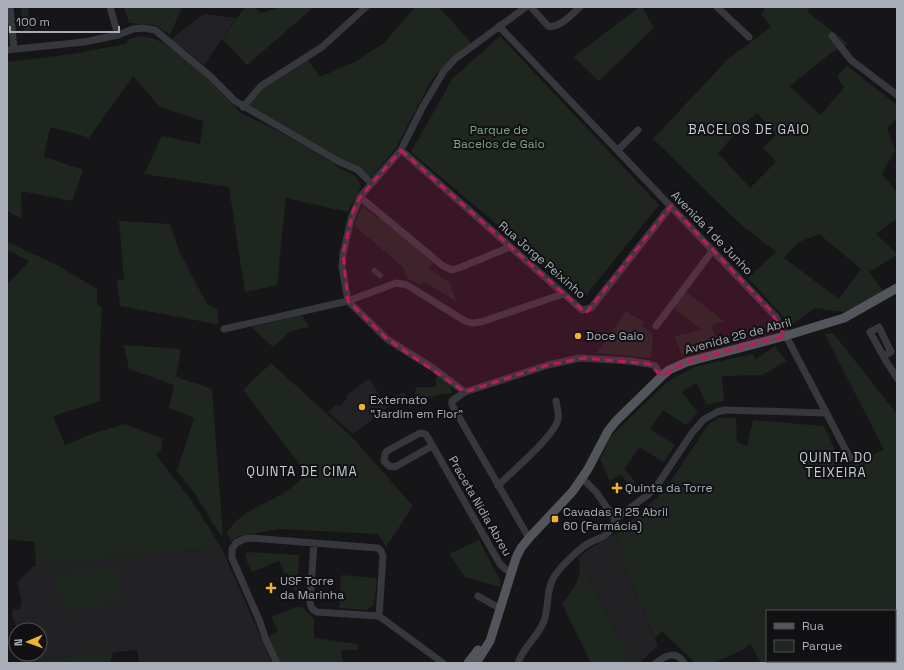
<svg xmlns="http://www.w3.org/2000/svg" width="904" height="670" font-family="'Space Grotesk',sans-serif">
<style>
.built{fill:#222225}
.green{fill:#1e261f;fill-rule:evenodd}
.water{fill:#2c353c}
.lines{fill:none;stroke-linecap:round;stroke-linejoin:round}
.minor{stroke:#37383d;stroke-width:7}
.major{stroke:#53555c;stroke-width:9}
.marked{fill:#c2185b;fill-opacity:0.2;stroke:#c2185b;stroke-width:3;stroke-dasharray:8 5;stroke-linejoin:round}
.poi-dot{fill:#f2b134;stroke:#111113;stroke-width:1.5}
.labels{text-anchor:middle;stroke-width:4;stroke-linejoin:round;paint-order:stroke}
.park-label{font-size:12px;fill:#7fa381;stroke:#111113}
.street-label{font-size:12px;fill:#a8adb8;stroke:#111113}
.poi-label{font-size:12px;fill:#a8adb8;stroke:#111113;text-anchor:start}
.neighbourhood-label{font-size:13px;letter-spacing:1px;fill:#c9ccd4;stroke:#111113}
</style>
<rect width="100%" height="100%" fill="#161618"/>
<!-- built -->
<path class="built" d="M 204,14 L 236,18 L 204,65 L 171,39 Z
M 369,379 L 381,397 L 384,396 L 388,399 L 404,392 L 407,400 L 387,408 L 353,434 L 328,412 L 335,405 L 341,406 L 347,398 L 347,395 Z
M 617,533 L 622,562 L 658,646 L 639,663 L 633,663 L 578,558 L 592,547 Z
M 221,547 L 272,663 L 139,663 L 137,650 L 20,661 L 21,654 L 40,654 L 40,630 L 18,630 L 12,617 L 13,609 L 20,609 L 22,602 L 17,582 L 34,566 Z"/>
<!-- green -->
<path class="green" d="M 21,7 L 28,7 L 30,33 L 24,34 Z
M 124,7 L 182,7 L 170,35 L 155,25 L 129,23 Z
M 245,7 L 254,7 L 261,13 L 281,7 L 314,7 L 247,65 L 222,39 Z
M 415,7 L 439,7 L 471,43 L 460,51 L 432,79 L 396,148 L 373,176 L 369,176 L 248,107 L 263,89 L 308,60 L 320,77 L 354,62 L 383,44 Z
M 639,7 L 642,7 L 654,28 L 599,81 L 574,57 Z
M 766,7 L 810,7 L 808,12 L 848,44 L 832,52 L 790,86 L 820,115 L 844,88 L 837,76 L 847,66 L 897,105 L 897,119 L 887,128 L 895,150 L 882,174 L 897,192 L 897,218 L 876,234 L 897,254 L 897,255 L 869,272 L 883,291 L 844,312 L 815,308 L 791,325 L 748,278 L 776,252 L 738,222 L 653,139 L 727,60 L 771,27 L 761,14 ZM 757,113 L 776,135 L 763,148 L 776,162 L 750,188 L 718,153 L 743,125 ZM 819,234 L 861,269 L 839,299 L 784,258 L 799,242 Z
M 141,36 L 155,39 L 166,44 L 202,73 L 242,114 L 271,127 L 334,163 L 337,167 L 356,176 L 361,187 L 348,212 L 286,198 L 277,285 L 245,292 L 229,187 L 144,174 L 162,136 L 200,144 L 203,121 L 160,107 L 133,76 L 88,139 L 81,135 L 50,127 L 44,157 L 83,170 L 72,201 L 21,191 L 22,219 L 7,211 L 7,62 L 72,54 L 125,44 L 129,39 Z
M 500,36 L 659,205 L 586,295 L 580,294 L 411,152 L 452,79 Z
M 363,206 L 377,218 L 380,216 L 433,263 L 429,269 L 450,283 L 456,301 L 423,281 L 421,285 L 407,278 L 403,267 L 355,226 L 358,215 Z
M 119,221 L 170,224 L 180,253 L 207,304 L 217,309 L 219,323 L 216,324 L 120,306 L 117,279 L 124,280 Z
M 7,242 L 55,264 L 97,289 L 97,304 L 102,308 L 100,348 L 100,401 L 53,416 L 65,445 L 89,435 L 125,424 L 163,439 L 161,450 L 156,455 L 192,501 L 221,547 L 36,566 L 34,542 L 7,539 L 7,285 L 29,261 L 7,250 Z
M 685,291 L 724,321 L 711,325 L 719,346 L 681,355 L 675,336 L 702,330 L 674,309 Z
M 626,311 L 644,322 L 642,325 L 653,335 L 651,358 L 597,353 Z
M 302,315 L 309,327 L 291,331 L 273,347 L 251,327 Z
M 833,333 L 897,414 L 897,663 L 760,663 L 760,662 L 750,643 L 745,649 L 713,663 L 695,663 L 662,631 L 655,638 L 622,562 L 617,533 L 664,491 L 708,425 L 718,418 L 736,418 L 737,442 L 747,446 L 753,420 L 824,426 L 843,467 L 884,450 L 825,334 ZM 767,611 L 895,611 L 895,661 L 767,661 Z
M 124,345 L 181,349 L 176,377 L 212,389 L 223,535 L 221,536 L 193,491 L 177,471 L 194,418 L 169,408 L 174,385 L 129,369 Z
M 775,346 L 786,361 L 763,375 L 722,376 L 724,401 L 707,405 L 696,383 L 682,392 L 698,413 L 686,425 L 663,410 L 650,429 L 675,445 L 664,462 L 639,447 L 625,469 L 641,490 L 635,495 L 621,474 L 610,481 L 600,459 L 611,436 L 667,382 L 694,367 L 752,354 L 756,359 Z
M 271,363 L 351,436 L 413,506 L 386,547 L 378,534 L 279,529 L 239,536 L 231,541 L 227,533 C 240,511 265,505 285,492 C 293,487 300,480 307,474 L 243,390 Z
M 437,376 L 450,383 L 452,393 L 414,399 L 416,387 L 435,387 Z
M 479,540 L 500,580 L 500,587 L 465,577 L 449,554 Z
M 247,552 L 299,555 L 297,591 L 295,591 L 287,572 L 285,574 L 279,561 L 252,572 L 245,557 Z
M 578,558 L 633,663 L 591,663 L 562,604 C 573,589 584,578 578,558 Z
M 118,566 L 122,603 L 61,610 L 57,573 Z
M 341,575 L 377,578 L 374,605 L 367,610 L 339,608 Z
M 296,607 L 302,607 L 314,619 L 314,638 L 358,644 L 358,650 L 341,650 L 343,663 L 281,663 L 268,637 L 278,631 L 271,617 Z
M 113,652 L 110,663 L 21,663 L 20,661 Z"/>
<!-- water -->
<path class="water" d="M 374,267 L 384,275 L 380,279 L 371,271 Z"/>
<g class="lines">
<!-- minor -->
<path class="minor" d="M 10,7 L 14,49
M 110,7 L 118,35
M 531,7 L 548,26 C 559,29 572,14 580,7
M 717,7 L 749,37
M 499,26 L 776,317 L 850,458
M 832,36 L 851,60 L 897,95
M 7,50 L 84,42 L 118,35 L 133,29 L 143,28 L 155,30 L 210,76 L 235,101 L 338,161 L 358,170 L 371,183
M 243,107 L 261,86 L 322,47 L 366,7
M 401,150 L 582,310 L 591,308 L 671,206
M 618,150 L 638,130
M 360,197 L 443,266 L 452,270 L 459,268 L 510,247
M 348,301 L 342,267 L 343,254 L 351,219 L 360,197 L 401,150 L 422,108 L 444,71 L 455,59 L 526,7
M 348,301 L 387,339 L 433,368 L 465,392
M 656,326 L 713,250
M 224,329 L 348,301 L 396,283 L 407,285 L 465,321 L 472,323 L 481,322 L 563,294
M 883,356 L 891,352 L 879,327 L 870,332 L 886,361 L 897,378
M 432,446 L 395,467 L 389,466 L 384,461 L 385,454 L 387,451 L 420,433 L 425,434 L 427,436 L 500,564 L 505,569 L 512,573
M 582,478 L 596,492 L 615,519
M 498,486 C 511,472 555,436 558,419 C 559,413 557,407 556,401
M 615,519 L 649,494 L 656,487 L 692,433 L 703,420 L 717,412 L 725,410 L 826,413
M 529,538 L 452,405 L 452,401 L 465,392 L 548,365 L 580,358 L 630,361 L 649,364 L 655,366 L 662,376
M 314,543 L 310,602 C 311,607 312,610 317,612 L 379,616 L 443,663
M 478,596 L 501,609
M 277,663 L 266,640 L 260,622 L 232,558 L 232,549 L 236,543 L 244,539 L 252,538 L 378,548 L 381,551 L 383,556 L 379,616
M 518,663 C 523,647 538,637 544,621 C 549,608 546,589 554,577 C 560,567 575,553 584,546 C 600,535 608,541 615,519
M 656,663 C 666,655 676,650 684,663"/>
<!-- major -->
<path class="major" d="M 468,663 L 478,650
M 476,663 L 490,641 L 516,558 L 521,548 L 529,538 L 573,491 L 588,469 L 608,431 L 616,421 L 662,376 L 669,370 L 687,362 L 785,336 L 844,318 L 897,288"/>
</g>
<!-- marked area -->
<path class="marked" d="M 401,150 L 586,313 L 671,206 L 770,310 L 785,336 L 687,362 L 662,376 L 649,364 L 584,358 L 548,365 L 465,392 L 387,339 L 348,301 L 343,254 L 353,211 L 360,197 Z"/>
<!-- markers -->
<g class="poi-dot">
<circle cx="578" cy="336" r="4"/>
<circle cx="362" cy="407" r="4"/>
<path d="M615 482h4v4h4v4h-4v4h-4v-4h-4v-4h4z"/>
<rect x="551" y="515" width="8" height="8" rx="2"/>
<path d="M269 582h4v4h4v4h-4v4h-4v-4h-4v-4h4z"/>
</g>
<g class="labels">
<!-- park labels -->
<g class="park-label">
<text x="499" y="134">Parque de<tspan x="499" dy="14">Bacelos de Gaio</tspan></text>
</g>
<!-- street labels -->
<g class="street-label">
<text transform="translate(712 233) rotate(46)" y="4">Avenida 1 de Junho</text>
<text transform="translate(542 260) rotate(41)" y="4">Rua Jorge Peixinho</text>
<text transform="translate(738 336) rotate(-15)" y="4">Avenida 25 de Abril</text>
<text transform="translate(480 506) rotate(60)" y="4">Praceta Nídia Abreu</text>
</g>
<!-- poi labels -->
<g class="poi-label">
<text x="586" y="340">Doce Gaio</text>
<text x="370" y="404">Externato<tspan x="370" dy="14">"Jardim em Flor"</tspan></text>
<text x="625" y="492">Quinta da Torre</text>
<text x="563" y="516">Cavadas R 25 Abril<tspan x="563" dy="14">60 (Farmácia)</tspan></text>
<text x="280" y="585">USF Torre<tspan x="280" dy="14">da Marinha</tspan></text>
</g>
<!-- neighbourhood labels -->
<g class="neighbourhood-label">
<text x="749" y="134">BACELOS DE GAIO</text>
<text x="836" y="462">QUINTA DO<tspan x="836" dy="15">TEIXEIRA</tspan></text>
<text x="302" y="476">QUINTA DE CIMA</text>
</g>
</g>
<!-- border -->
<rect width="904" height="670" fill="none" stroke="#a8adb8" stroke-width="16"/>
<!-- legend -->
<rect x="766" y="610" width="130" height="52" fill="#111113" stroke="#4d4f55"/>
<rect x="774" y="623" width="20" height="6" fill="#53555c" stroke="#4d4f55"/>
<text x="802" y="630" font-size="12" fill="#a8adb8">Rua</text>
<rect x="774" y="640" width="20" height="12" fill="#1e261f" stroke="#4d4f55"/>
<text x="802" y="650" font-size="12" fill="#a8adb8">Parque</text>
<!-- north arrow -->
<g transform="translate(28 642) rotate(268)"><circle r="19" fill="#111113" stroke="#4d4f55"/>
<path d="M0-3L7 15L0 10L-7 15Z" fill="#f2b134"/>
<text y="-6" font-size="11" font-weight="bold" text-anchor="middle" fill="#a8adb8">N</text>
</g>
<!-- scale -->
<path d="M10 26v6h109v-6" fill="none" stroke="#a8adb8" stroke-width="2"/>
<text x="16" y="26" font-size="12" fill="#a8adb8" stroke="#111113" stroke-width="3" paint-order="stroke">100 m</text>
</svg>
